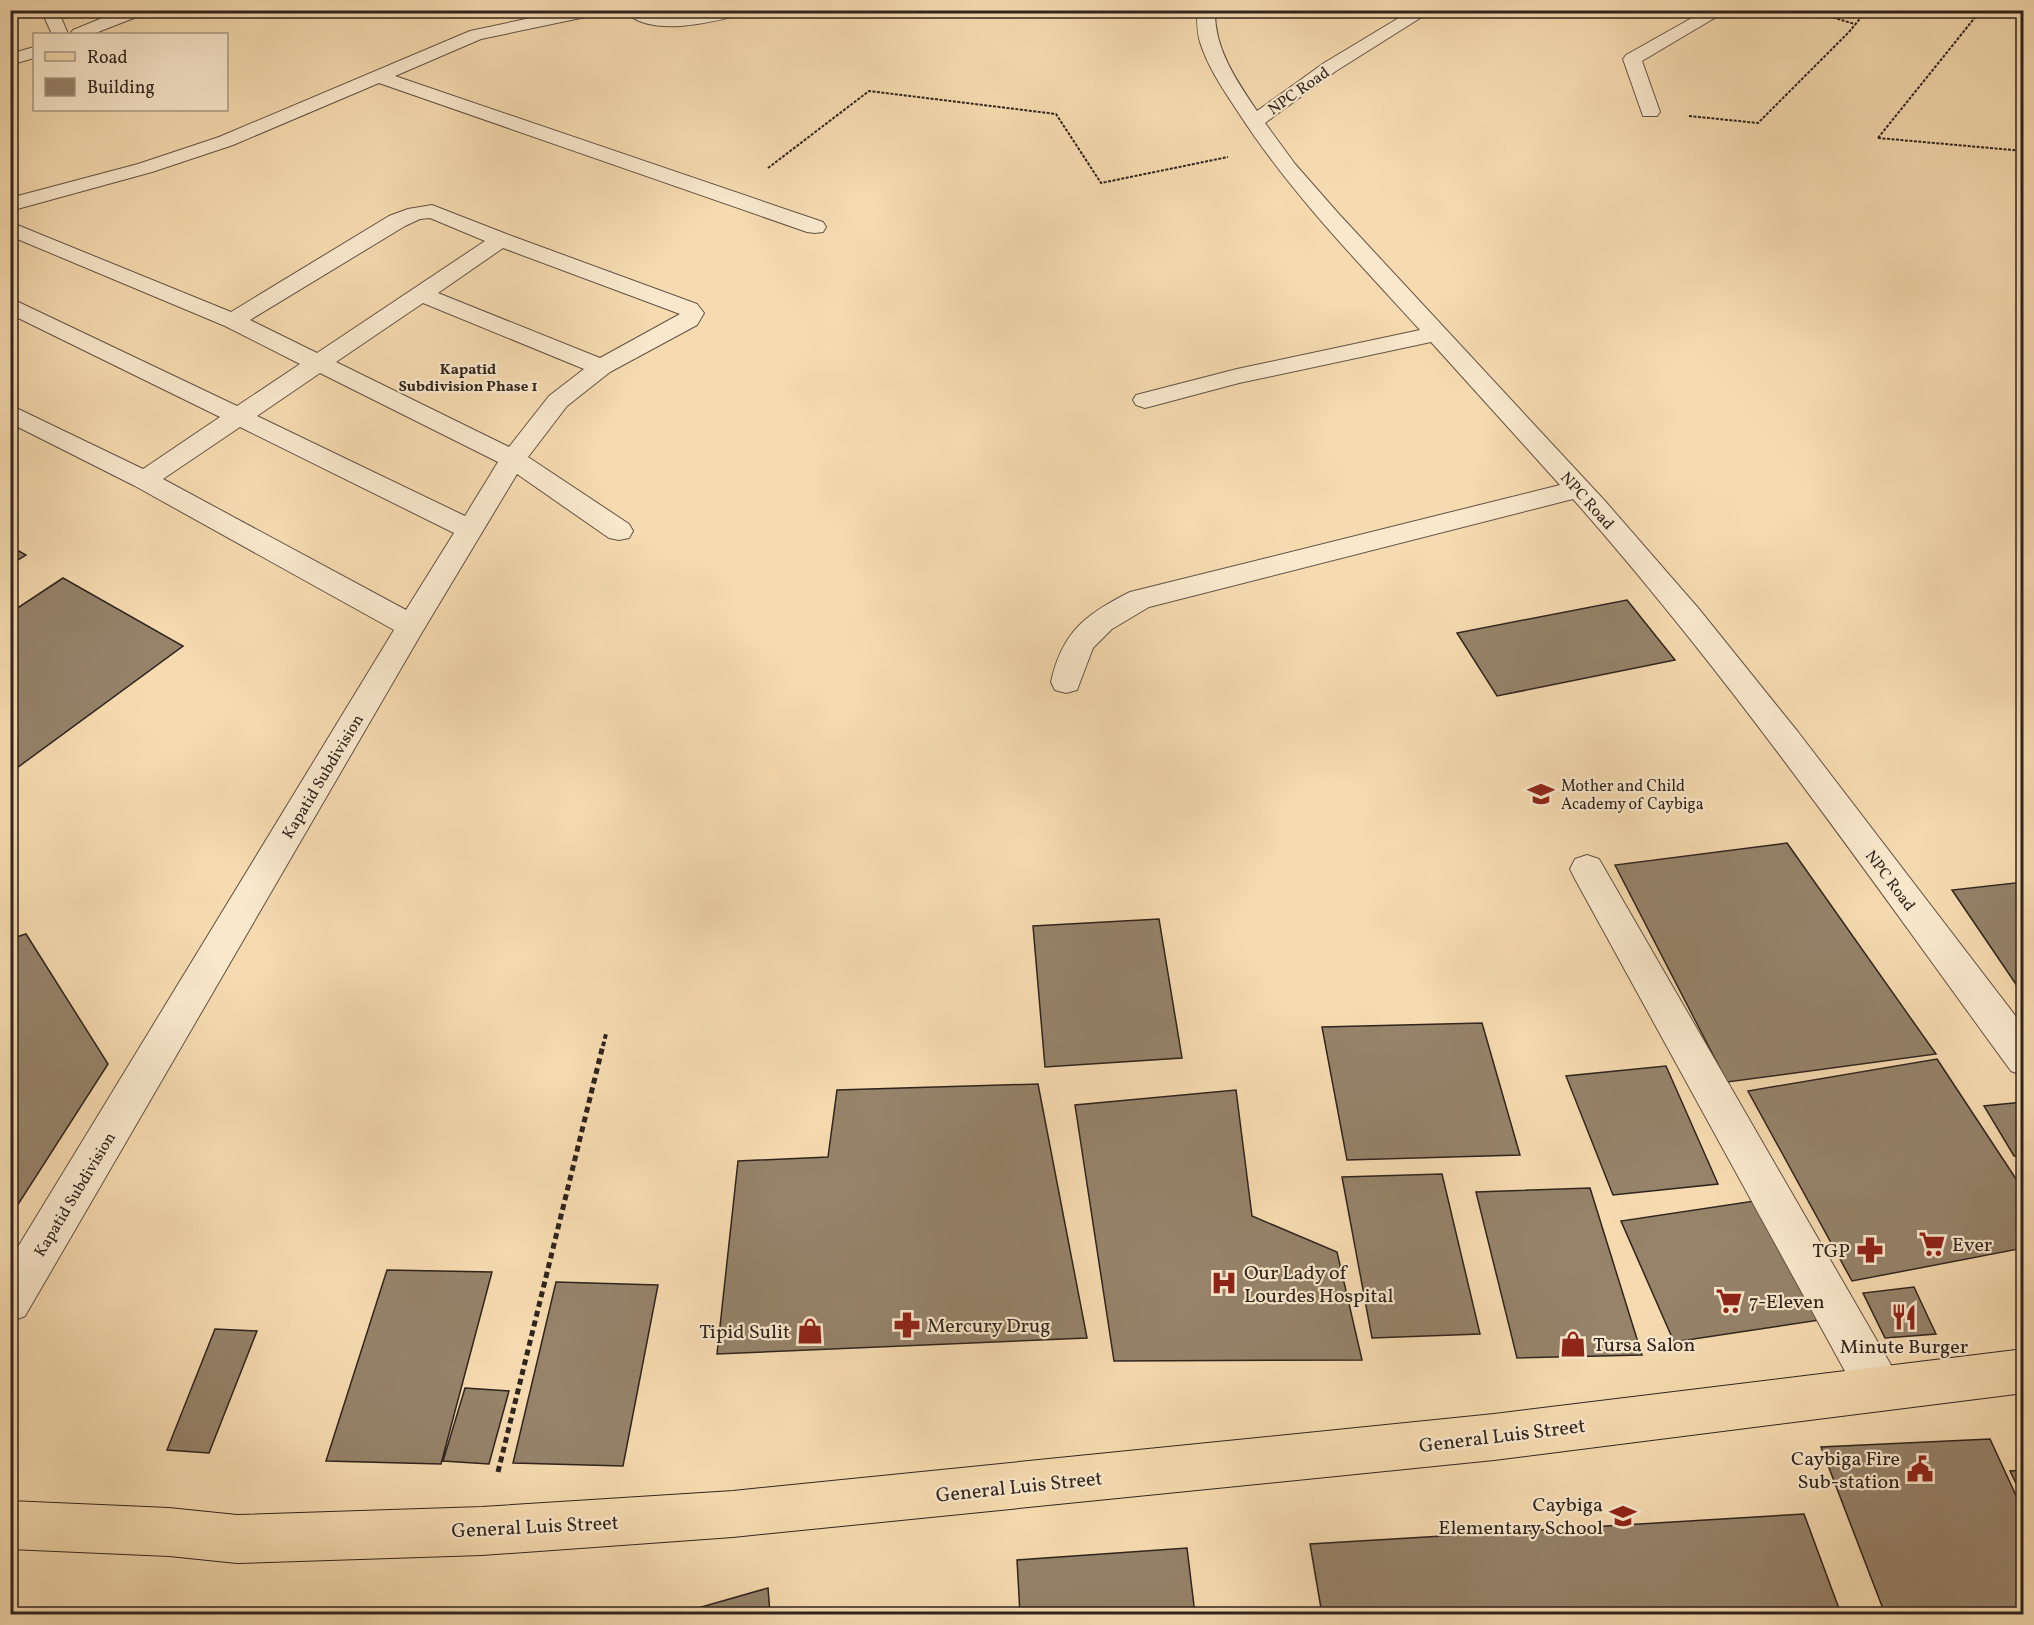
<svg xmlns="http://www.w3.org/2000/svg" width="2034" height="1625" font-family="Vollkorn,serif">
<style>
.building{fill:#96836a;stroke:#2f241e;stroke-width:1.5}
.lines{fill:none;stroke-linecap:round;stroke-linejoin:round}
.minor-casing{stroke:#615242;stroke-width:2}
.major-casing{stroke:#2f241e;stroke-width:2}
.path-far2{stroke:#2f241e;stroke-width:2;stroke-dasharray:3 1.5;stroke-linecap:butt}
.path-far1{stroke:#2f241e;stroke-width:4;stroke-dasharray:4.5 3;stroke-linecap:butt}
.path{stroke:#2f241e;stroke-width:5;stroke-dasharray:6 4;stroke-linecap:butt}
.minor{fill:#f9e8cc;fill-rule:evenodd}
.major{fill:#f6dbb0;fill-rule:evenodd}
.labels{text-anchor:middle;stroke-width:4.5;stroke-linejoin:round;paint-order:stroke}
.far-neighbourhood-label{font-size:15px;font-weight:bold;fill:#2f241e;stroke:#f9e8cc}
.street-label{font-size:16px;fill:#2f241e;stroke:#f9e8cc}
.poi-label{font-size:16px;fill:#2f241e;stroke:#f9e8cc;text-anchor:start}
.near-poi-label{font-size:20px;fill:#2f241e;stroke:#f9e8cc;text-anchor:start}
.near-street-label{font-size:20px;fill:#2f241e;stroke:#f9e8cc}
</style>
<rect width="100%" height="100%" fill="#f6dbb0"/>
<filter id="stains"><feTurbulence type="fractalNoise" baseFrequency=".00333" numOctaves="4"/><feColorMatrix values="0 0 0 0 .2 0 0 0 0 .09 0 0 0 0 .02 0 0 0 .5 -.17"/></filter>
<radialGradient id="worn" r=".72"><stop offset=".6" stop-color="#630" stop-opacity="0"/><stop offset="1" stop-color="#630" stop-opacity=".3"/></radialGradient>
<!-- building -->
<path class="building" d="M 10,546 L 26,555 L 10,565 Z
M 63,578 L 183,646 L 10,773 L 10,613 Z
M 1627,600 L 1675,660 L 1497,696 L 1457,633 Z
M 1787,843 L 1936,1054 L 1727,1082 L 1615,865 Z
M 2024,882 L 2024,996 L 1952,890 Z
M 1159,919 L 1182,1058 L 1045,1067 L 1033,926 Z
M 26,934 L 108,1064 L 10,1217 L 10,939 Z
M 1482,1023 L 1520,1155 L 1347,1160 L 1322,1027 Z
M 1937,1059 L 2024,1191 L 2024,1248 L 1852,1281 L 1748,1091 Z
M 1666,1066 L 1718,1184 L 1613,1195 L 1566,1076 Z
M 1038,1084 L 1087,1338 L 717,1354 L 738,1161 L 828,1157 L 837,1090 Z
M 1236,1090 L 1252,1216 L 1337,1252 L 1362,1360 L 1114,1361 L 1075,1105 Z
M 2023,1102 L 2024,1155 L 2014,1156 L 1984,1106 Z
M 1442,1174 L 1480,1334 L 1372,1338 L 1342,1177 Z
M 1590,1188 L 1642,1355 L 1517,1358 L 1476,1192 Z
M 1761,1200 L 1820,1320 L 1674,1342 L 1621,1221 Z
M 387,1270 L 492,1272 L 441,1464 L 326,1461 Z
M 556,1282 L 658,1285 L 623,1466 L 513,1463 Z
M 1914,1287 L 1936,1334 L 1885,1338 L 1863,1293 Z
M 215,1329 L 257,1331 L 209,1453 L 167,1450 Z
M 465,1388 L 509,1391 L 489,1464 L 443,1461 Z
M 1990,1439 L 2024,1513 L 2024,1614 L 1885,1614 L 1821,1447 Z
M 2024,1470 L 2024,1500 L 2010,1471 Z
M 1804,1514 L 1841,1614 L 1322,1614 L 1310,1544 Z
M 1187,1548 L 1195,1614 L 1020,1614 L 1017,1560 Z
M 768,1588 L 770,1614 L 677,1614 Z"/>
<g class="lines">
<!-- minor casing -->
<g class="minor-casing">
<path id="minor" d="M 41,10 L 58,10 L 68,34 L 52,34 Z
M 122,10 L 146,10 L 144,14 L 93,34 L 70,34 L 73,30 Z
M 568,10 L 603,10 L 595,15 L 481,39 L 395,76 L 823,222 L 826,227 L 823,232 L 815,233 L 807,232 L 379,83 L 233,145 L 152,172 L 10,211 L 10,198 L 138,164 L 219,137 L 470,31 Z
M 624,10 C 640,10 654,15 671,16 C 696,16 721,10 746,10 L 744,14 C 713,22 648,39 624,10 Z
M 1197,10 L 1215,10 C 1214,48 1236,80 1257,111 L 1324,63 L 1412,10 L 1433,10 L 1336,71 L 1265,123 L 1295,164 L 1338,213 L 1605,501 L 1699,609 L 1798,732 L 2024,1027 L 2024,1076 L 2011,1071 C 1869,877 1732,679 1573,499 L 1149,607 L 1112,629 L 1093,648 L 1077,690 L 1066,693 L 1055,690 L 1051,682 C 1062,632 1086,614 1130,592 L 1560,485 L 1431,342 L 1239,383 L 1145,408 L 1136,405 L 1133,400 L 1136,395 L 1237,369 L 1420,330 C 1357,261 1291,193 1240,115 C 1225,92 1208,68 1200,42 C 1197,32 1197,22 1197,10 Z
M 1706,10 L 1728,10 L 1642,61 L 1660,112 L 1657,116 L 1643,116 L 1623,59 L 1626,55 Z
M 34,47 L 34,58 L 10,65 L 10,54 Z
M 432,205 L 509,235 L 697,304 L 704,313 L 697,325 L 610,372 L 567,406 L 528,457 L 629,524 L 633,531 L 629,538 L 619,540 L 609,538 L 517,474 L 421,634 L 25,1316 L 10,1322 L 10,1260 L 394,630 L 135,486 L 10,423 L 10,405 L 143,469 L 220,417 L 10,314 L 10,298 L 237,406 L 300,364 L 225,326 L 10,236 L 10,222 L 231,312 L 389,216 L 408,209 ZM 430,218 L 485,241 L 317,353 L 250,320 L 405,226 L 420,219 ZM 503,248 L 680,314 L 600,358 L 438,293 ZM 423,303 L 584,369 L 549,396 L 509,447 L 336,362 ZM 320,373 L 498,462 L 465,516 L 257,416 ZM 240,427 L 454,533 L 406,610 L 163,479 Z
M 1587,855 L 1599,859 L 1895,1372 L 1901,1388 L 1895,1404 L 1879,1410 L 1863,1404 L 1575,879 L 1570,869 L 1575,859 Z"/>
</g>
<!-- major casing -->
<g class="major-casing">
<path id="major" d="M 2024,1349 L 2024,1393 L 1494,1460 L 733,1537 L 482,1555 L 237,1563 L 169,1556 L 10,1549 L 10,1501 L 169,1508 L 237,1515 L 482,1507 L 733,1491 L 1494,1414 Z"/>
</g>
<!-- path-far2 -->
<path class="path-far2" d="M 1807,10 L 1855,24
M 1689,116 L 1758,123 L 1849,32 L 1867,10
M 1878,138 L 1981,10
M 1878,138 L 2024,151
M 768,168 L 869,91 L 1056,114 L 1101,183 L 1228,157"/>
<!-- path-far1 -->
<path class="path-far1" d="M 603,1046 L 606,1034"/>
<!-- path -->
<path class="path" d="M 498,1472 L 603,1045"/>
<!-- minor -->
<use href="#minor" class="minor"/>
<!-- major -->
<use href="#major" class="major"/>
</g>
<!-- icons -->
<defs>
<g id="school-bare" transform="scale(2.07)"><path d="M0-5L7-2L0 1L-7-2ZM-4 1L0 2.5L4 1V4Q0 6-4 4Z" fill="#8f2418" stroke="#f9e8cc" stroke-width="2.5" paint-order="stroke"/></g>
<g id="supermarket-bare" transform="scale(2.07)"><path d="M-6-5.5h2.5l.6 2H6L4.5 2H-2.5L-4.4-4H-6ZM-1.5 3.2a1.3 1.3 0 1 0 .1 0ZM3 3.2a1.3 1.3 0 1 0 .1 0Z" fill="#8f2418" stroke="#f9e8cc" stroke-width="2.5" paint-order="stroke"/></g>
<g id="pharmacy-bare" transform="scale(2.07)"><path d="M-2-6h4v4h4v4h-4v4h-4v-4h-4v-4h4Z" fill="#8f2418" stroke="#f9e8cc" stroke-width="2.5" paint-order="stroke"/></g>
<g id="hospital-bare" transform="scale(2.07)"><path d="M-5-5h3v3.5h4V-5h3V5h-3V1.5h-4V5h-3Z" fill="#8f2418" stroke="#f9e8cc" stroke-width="2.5" paint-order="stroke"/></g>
<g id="restaurant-bare" transform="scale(2.07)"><path d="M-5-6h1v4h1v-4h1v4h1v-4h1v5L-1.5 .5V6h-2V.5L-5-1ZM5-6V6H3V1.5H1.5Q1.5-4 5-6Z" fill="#8f2418" stroke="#f9e8cc" stroke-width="2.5" paint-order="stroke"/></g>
<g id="shop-bare" transform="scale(2.07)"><path d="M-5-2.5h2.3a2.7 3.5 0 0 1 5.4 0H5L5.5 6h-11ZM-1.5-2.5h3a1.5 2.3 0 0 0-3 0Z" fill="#8f2418" stroke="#f9e8cc" stroke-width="2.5" paint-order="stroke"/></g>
<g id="civic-bare" transform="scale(2.07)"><path d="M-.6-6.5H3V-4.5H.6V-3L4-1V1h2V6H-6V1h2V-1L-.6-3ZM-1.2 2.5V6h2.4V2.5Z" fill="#8f2418" stroke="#f9e8cc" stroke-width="2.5" paint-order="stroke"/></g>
</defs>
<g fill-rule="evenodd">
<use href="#school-bare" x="1541" y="794"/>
<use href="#supermarket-bare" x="1932" y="1244"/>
<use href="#pharmacy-bare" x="1870" y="1250"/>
<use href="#hospital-bare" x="1224" y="1283"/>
<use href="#supermarket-bare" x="1729" y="1301"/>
<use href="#restaurant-bare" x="1904" y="1317"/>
<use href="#pharmacy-bare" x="907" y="1325"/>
<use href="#shop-bare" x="810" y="1331"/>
<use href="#shop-bare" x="1573" y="1344"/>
<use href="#civic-bare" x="1920" y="1469"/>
<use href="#school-bare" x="1623" y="1516"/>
</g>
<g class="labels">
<!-- far-neighbourhood labels -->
<g class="far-neighbourhood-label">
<text x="468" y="374">Kapatid<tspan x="468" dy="17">Subdivision Phase 1</tspan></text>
</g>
<!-- street labels -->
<g class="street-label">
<text transform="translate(1298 90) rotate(-35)" y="6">NPC Road</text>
<text transform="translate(1588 500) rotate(48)" y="6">NPC Road</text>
<text transform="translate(322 776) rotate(-59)" y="6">Kapatid Subdivision</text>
<text transform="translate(1891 880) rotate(53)" y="6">NPC Road</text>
<text transform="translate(74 1194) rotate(-59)" y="6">Kapatid Subdivision</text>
</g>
<!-- poi labels -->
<g class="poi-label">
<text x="1561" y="791">Mother and Child<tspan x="1561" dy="18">Academy of Caybiga</tspan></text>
</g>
<!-- near-poi labels -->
<g class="near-poi-label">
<text x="1952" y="1251">Ever</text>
<text x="1850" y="1257" text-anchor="end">TGP</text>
<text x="1244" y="1279">Our Lady of<tspan x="1244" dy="23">Lourdes Hospital</tspan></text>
<text x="1749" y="1308">7-Eleven</text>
<text x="927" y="1332">Mercury Drug</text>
<text x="790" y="1338" text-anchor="end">Tipid Sulit</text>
<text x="1593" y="1351">Tursa Salon</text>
<text x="1904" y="1353" text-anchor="middle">Minute Burger</text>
<text x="1900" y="1465" text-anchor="end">Caybiga Fire<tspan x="1900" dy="23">Sub-station</tspan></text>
<text x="1603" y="1511" text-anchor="end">Caybiga<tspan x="1603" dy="23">Elementary School</tspan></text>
</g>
<!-- near-street labels -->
<g class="near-street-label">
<text transform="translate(1502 1435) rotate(-7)" y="7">General Luis Street</text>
<text transform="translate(1019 1486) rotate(-6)" y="7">General Luis Street</text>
<text transform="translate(535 1526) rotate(-3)" y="7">General Luis Street</text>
</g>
</g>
<!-- margin -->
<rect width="2034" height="1625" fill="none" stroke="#f6dbb0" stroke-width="36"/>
<rect x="12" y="12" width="2010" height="1601" fill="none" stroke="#2f241e" stroke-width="3"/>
<rect x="18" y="18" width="1998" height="1589" fill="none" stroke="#2f241e" stroke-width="1.5"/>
<!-- legend -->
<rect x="33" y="33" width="195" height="78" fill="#f9e8cc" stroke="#a89a86" stroke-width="1.5"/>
<rect x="45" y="52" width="30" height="9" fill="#f6dbb0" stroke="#a89a86" stroke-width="1.5"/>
<text x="87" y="63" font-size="18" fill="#2f241e">Road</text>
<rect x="45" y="78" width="30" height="18" fill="#96836a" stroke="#a89a86" stroke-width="1.5"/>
<text x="87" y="93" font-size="18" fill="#2f241e">Building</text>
<rect width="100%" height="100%" filter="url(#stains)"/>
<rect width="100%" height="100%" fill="url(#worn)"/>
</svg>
